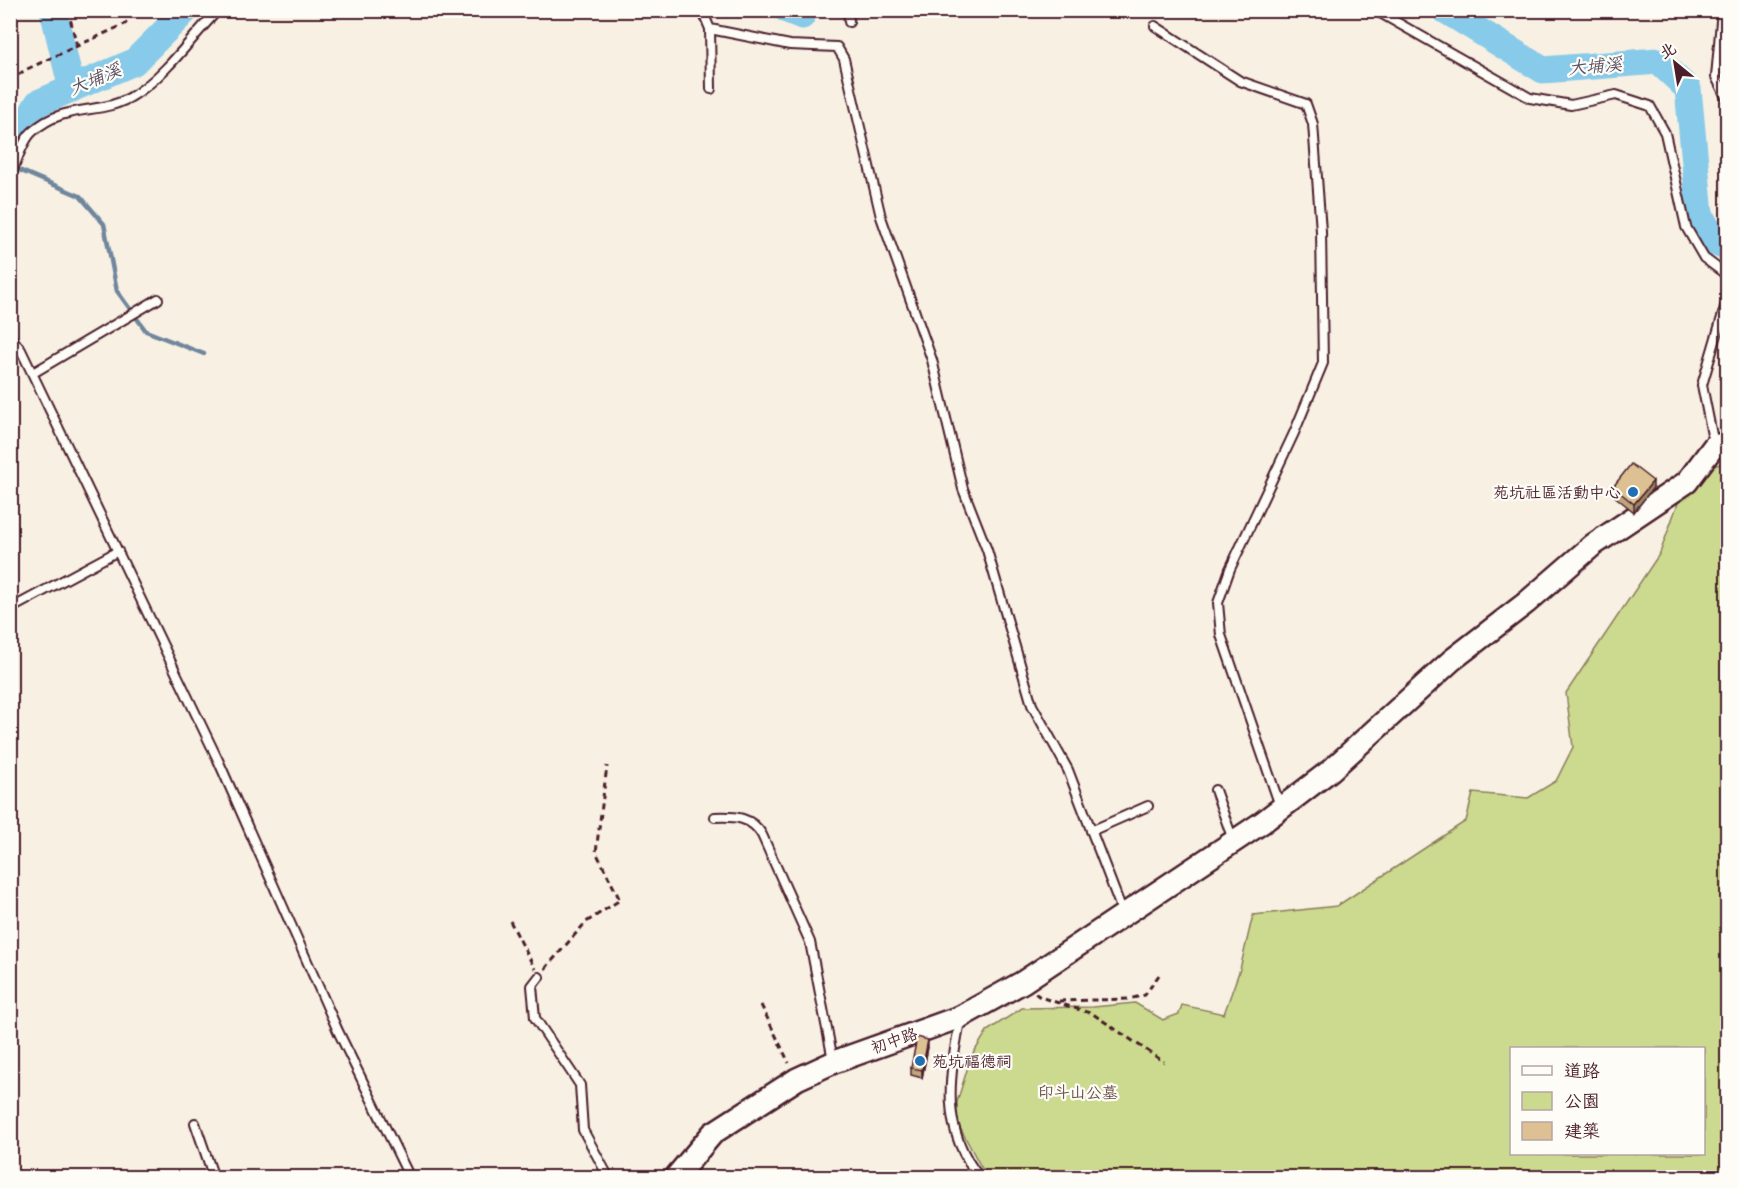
<svg xmlns="http://www.w3.org/2000/svg" width="1738" height="1188" font-family="'Shantell Sans','LXGW WenKai TC',sans-serif">
<style>
.green{fill:#cbda8e;stroke:#8a7c5c;stroke-width:1.5;fill-rule:evenodd}
.lines{fill:none;stroke-linecap:round;stroke-linejoin:round}
.stream{stroke:#6f869d;stroke-width:4.5}
.river{stroke:#88cae9;stroke-width:27}
.lane-casing{stroke:#4a1f2b;stroke-width:12}
.secondary-casing{stroke:#4a1f2b;stroke-width:26}
.path{stroke:#4a1f2b;stroke-width:3;stroke-dasharray:6 4.5;stroke-linecap:butt}
.lane{stroke:#fdfcf7;stroke-width:8}
.secondary{stroke:#fdfcf7;stroke-width:21}
.wall{fill:#bfa67e;stroke:#4a1f2b;stroke-width:1.5}
.shaded-wall{fill:#9b8766;stroke:#4a1f2b;stroke-width:1.5}
.building{fill:#dec192;stroke:#4a1f2b;stroke-width:1.5}
.poi-dot{fill:#1f6fb2;stroke:#fdfcf7;stroke-width:2}
.labels{text-anchor:middle;stroke-width:4.5;stroke-linejoin:round;paint-order:stroke}
.poi-label{font-size:16px;fill:#4a1f2b;stroke:#fdfcf7;text-anchor:end}
.street-label{font-size:16px;fill:#4a1f2b;stroke:#fdfcf7}
.park-label{font-size:16px;fill:#6a4e44;stroke:#fdfcf7}
.water-label{font-size:18px;font-style:italic;fill:#5d5264;stroke:#fdfcf7}
</style>
<rect width="100%" height="100%" fill="#f7f0e3"/>
<filter id="ink" filterUnits="userSpaceOnUse"><feTurbulence type="fractalNoise" baseFrequency=".0167" numOctaves="2"/><feDisplacementMap in="SourceGraphic" scale="12" xChannelSelector="R" yChannelSelector="G"/><feConvolveMatrix kernelMatrix="1 2 1 2 8 2 1 2 1" color-interpolation-filters="sRGB"/></filter>
<g filter="url(#ink)">
<!-- green -->
<path class="green" d="M 1727,462 L 1727,1177 L 990,1177 L 981,1167 L 957,1122 L 957,1102 L 971,1057 L 987,1031 L 1022,1008 L 1093,1007 L 1135,1003 L 1163,1020 L 1179,1014 L 1182,1005 L 1224,1014 L 1240,969 L 1253,915 L 1337,906 L 1466,821 L 1473,793 L 1528,798 L 1556,781 L 1573,747 L 1566,693 L 1660,553 L 1683,489 L 1710,467 ZM 1512,1048 L 1704,1048 L 1704,1154 L 1512,1154 Z"/>
<g class="lines">
<!-- stream -->
<path class="stream" d="M 12,167 L 80,196 L 104,224 L 117,291 L 146,331 L 204,354"/>
<!-- river -->
<path class="river" d="M 53,10 L 72,89
M 787,10 L 802,16 L 802,10
M 1445,10 L 1543,70 L 1658,61 L 1688,89 L 1700,215 L 1716,243 L 1728,248
M 10,151 L 38,103 L 134,62 L 186,10"/>
<!-- lane casing -->
<g class="lane-casing">
<path id="lane" d="M 702,10 L 710,29 L 790,45 L 837,47 L 844,59 L 881,217 L 932,360 L 963,489 L 987,550 L 1032,705 L 1068,770 L 1123,913
M 848,10 L 849,22
M 1375,10 L 1530,98 L 1571,105 L 1616,95 L 1650,106 L 1665,133 L 1686,227 L 1704,258 L 1728,276
M 1722,10 L 1716,77 L 1728,101
M 1155,26 L 1240,81 L 1306,104 L 1313,124 L 1321,231 L 1323,363 L 1294,433 L 1230,569 L 1218,603 L 1221,635 L 1280,806
M 710,29 L 711,89
M 10,177 C 16,164 22,141 32,132 C 66,101 101,117 134,95 C 167,74 191,38 218,10
M 10,336 L 21,350 L 218,760 L 338,1031 L 410,1178
M 33,373 L 158,299
M 1714,445 L 1702,385 L 1728,297
M 10,609 L 118,551
M 1215,790 L 1233,840
M 715,817 C 735,816 752,817 762,835 L 810,942 L 833,1060
M 1091,831 L 1148,806
M 539,977 L 532,986 L 535,1018 L 580,1085 L 583,1130 L 609,1178
M 960,1021 C 949,1079 940,1129 980,1178
M 195,1123 L 214,1178"/>
</g>
<!-- secondary casing -->
<g class="secondary-casing">
<path id="secondary" d="M 675,1178 L 713,1133 L 797,1079 L 834,1062 L 960,1017 L 1023,982 L 1263,822 L 1331,770 L 1452,660 L 1526,603 L 1593,545 L 1687,482 L 1714,446 L 1728,443"/>
</g>
<!-- path -->
<path class="path" d="M 68,10 L 77,46
M 10,81 L 25,70 L 125,24 L 137,10
M 510,921 L 535,969
M 545,969 L 586,922 L 620,900 L 596,852 L 607,766
M 1035,993 L 1040,997 L 1093,1014 L 1164,1062
M 1059,1001 L 1129,999 L 1145,995 L 1159,975
M 761,1005 L 789,1063"/>
<!-- lane -->
<use href="#lane" class="lane"/>
<!-- secondary -->
<use href="#secondary" class="secondary"/>
</g>
<!-- wall -->
<path class="wall" d="M 1613,487 L 1653,488 L 1634,512 L 1613,495 Z
M 928,1047 L 922,1078 L 911,1075 L 911,1068 Z"/>
<!-- shaded-wall -->
<path class="shaded-wall" d="M 1653,481 L 1653,488 L 1634,512 L 1634,504 Z
M 928,1040 L 928,1047 L 922,1078 L 922,1070 Z"/>
<!-- building -->
<path class="building" d="M 1631,464 L 1653,481 L 1634,504 L 1613,487 Z
M 917,1037 L 928,1040 L 922,1070 L 911,1068 Z"/>
</g>
<!-- markers -->
<g class="poi-dot">
<circle cx="1633" cy="492" r="6"/>
<circle cx="920" cy="1061" r="6"/>
</g>
<g class="labels">
<!-- poi labels -->
<g class="poi-label">
<text x="1621" y="498">苑坑社區活動中心</text>
<text x="932" y="1067" text-anchor="start">苑坑福德祠</text>
</g>
<!-- street labels -->
<g class="street-label">
<text transform="translate(894 1040) rotate(-19)" y="6">初中路</text>
</g>
<!-- park labels -->
<g class="park-label">
<text x="1078" y="1098">印斗山公墓</text>
</g>
<!-- water labels -->
<g class="water-label">
<text transform="translate(1595 66) rotate(-5)" y="6">大埔溪</text>
<text transform="translate(95 79) rotate(-23)" y="6">大埔溪</text>
</g>
</g>
<!-- margin -->
<rect width="1738" height="1188" fill="none" stroke="#fdfcf7" stroke-width="36"/>
<rect x="18" y="18" width="1702" height="1152" fill="none" stroke="#4a1f2b" stroke-width="2" filter="url(#ink)"/>
<!-- legend -->
<rect x="1510" y="1047" width="195" height="108" fill="#fdfcf7" stroke="#b5a4a5" stroke-width="1.5"/>
<rect x="1522" y="1066" width="30" height="9" fill="#fdfcf7" stroke="#b5a4a5" stroke-width="1.5"/>
<text x="1564" y="1077" font-size="18" fill="#4a1f2b">道路</text>
<rect x="1522" y="1092" width="30" height="18" fill="#cbda8e" stroke="#b5a4a5" stroke-width="1.5"/>
<text x="1564" y="1107" font-size="18" fill="#4a1f2b">公園</text>
<rect x="1522" y="1122" width="30" height="18" fill="#dec192" stroke="#b5a4a5" stroke-width="1.5"/>
<text x="1564" y="1137" font-size="18" fill="#4a1f2b">建築</text>
<!-- north arrow -->
<g transform="translate(1675 63) rotate(330)" stroke="#fdfcf7" stroke-width="4.5" paint-order="stroke">
<path d="M0-4.5L10 22L0 15L-10 22Z" fill="#4a1f2b"/>
<text y="-9" font-size="16" font-weight="bold" text-anchor="middle" fill="#4a1f2b">北</text>
</g>
</svg>
